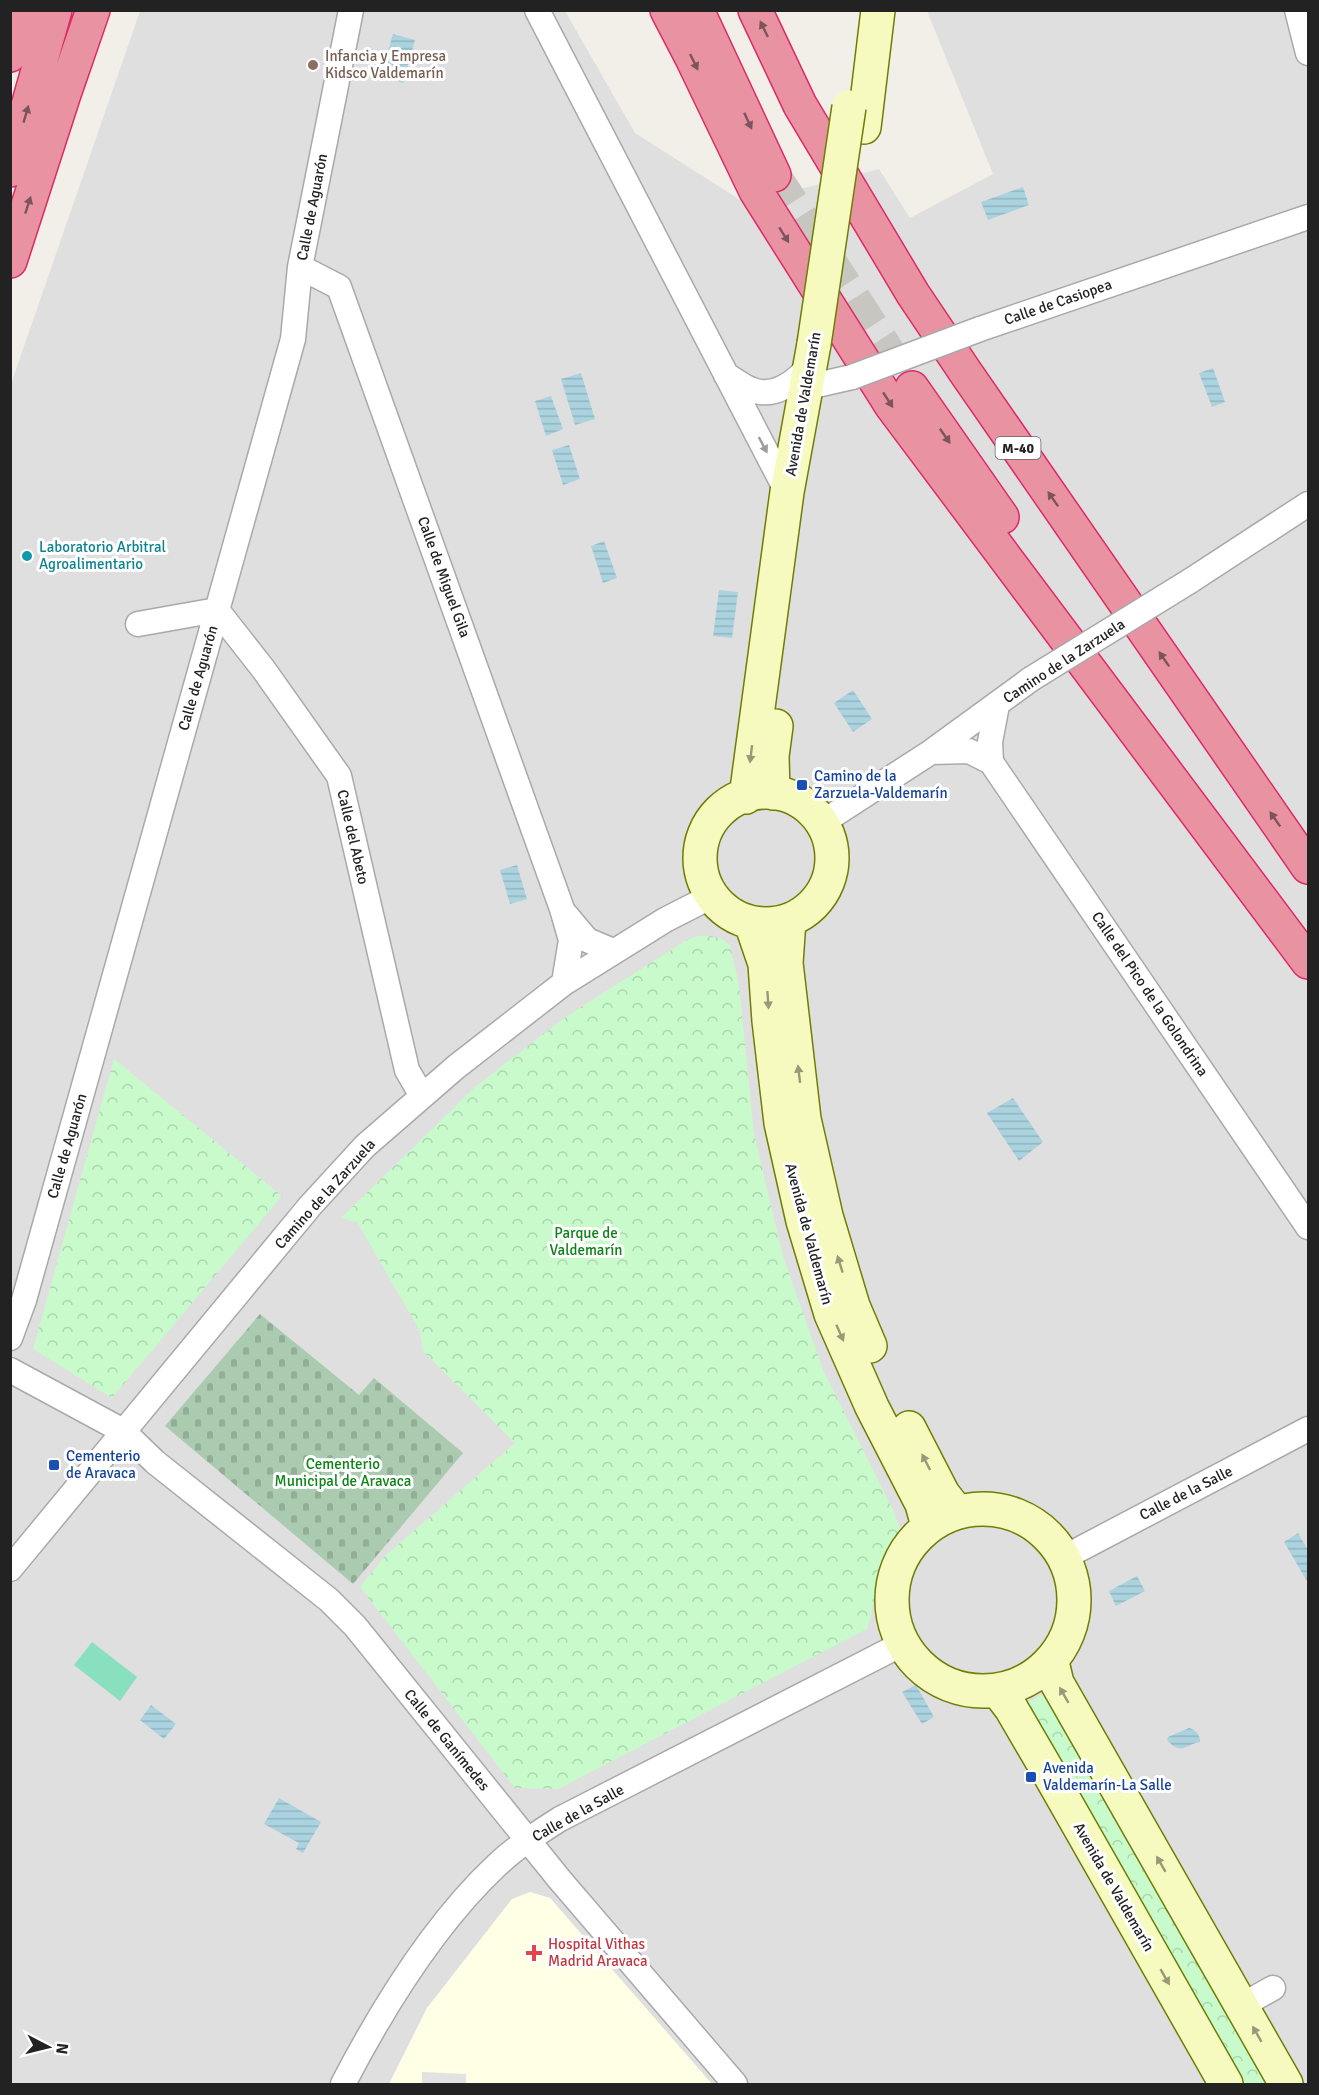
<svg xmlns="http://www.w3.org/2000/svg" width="1319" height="2095" font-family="Signika,sans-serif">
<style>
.residential{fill:#e0dfdf}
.education{fill:#ffffe5}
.cemetery{fill:url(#cemetery-stones)}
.park{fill:url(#park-crowns)}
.pitch{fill:#88e0be}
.parking{fill:#e2e2e2}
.water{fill:url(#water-rules)}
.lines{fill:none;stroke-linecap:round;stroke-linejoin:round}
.highway-tunnel{stroke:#c8c6c1;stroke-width:33;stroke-dasharray:33 16;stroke-linecap:butt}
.street-casing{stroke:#a9a9a9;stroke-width:27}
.secondary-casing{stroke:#707d05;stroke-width:36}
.highway-casing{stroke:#dc2a67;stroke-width:36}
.street{stroke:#fff;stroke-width:24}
.secondary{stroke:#f7fabf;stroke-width:33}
.highway{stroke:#e892a2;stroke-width:33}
.street-bridge-casing{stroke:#a9a9a9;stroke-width:27;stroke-linecap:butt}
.secondary-bridge-casing{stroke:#707d05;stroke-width:36;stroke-linecap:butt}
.street-bridge{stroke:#fff;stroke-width:24}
.secondary-bridge{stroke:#f7fabf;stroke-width:33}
.oneway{fill:#7b545c}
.oneway2{fill:#9c9c9c}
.oneway3{fill:#979978}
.education-dot{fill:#8d6e63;stroke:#fff;stroke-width:2}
.culture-dot{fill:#0f9aa8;stroke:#fff;stroke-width:2}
.transit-dot{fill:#1a4fb4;stroke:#fff;stroke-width:2}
.health-dot{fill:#e0444e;stroke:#fff;stroke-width:2}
.labels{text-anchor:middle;stroke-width:6;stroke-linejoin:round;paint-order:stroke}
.shield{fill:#fff;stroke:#646464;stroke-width:1.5}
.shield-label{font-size:14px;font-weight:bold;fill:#222}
.education-label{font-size:15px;fill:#785e54;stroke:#fff;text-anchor:start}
.street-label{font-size:15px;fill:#222;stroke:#fff}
.culture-label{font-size:15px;fill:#0d838f;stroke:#fff;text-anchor:start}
.transit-label{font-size:15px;fill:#164399;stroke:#fff;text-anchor:start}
.park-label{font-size:15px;fill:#0c8416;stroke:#fff}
.health-label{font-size:15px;fill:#be3a42;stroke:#fff;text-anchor:start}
</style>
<defs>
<pattern id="cemetery-stones" width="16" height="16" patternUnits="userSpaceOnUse" patternTransform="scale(1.5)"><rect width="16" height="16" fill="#aacbaf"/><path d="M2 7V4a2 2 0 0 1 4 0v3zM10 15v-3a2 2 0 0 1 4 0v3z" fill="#92ae96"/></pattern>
<pattern id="park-crowns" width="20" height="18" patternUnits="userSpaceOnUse" patternTransform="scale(1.5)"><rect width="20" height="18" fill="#c8facc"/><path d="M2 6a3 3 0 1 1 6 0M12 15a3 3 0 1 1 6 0" fill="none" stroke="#acd6af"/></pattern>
<pattern id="water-rules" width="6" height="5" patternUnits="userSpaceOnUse" patternTransform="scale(1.5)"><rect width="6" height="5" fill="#aad3df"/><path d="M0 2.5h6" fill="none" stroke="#92b5bf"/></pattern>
</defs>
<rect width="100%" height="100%" fill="#f2efe9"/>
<!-- residential -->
<path class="residential" d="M 140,11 L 565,11 L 635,133 L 745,203 L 879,169 L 910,218 L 993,174 L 927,11 L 1308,11 L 1308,2084 L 11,2084 L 11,384 Z"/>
<!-- education -->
<path class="education" d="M 530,1892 L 550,1898 L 712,2084 L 389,2084 L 427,2008 L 512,1899 Z"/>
<!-- cemetery -->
<path class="cemetery" d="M 260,1314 L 359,1395 L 374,1378 L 463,1453 L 353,1584 L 165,1426 Z"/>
<!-- park -->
<path class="park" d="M 698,936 L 711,936 L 722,939 L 730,945 L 739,985 L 754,1134 L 783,1256 L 823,1370 L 893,1510 L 900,1530 C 891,1548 883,1567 877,1587 C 873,1601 872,1615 867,1629 L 558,1789 L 515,1788 L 360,1587 L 385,1556 L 515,1443 L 423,1351 L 420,1331 L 357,1222 L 341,1218 L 475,1087 L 564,1018 L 685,941 Z
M 114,1059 L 282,1196 L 112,1398 L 33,1349 Z
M 1049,1691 L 1272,2084 L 1241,2084 L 1025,1704 Z"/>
<!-- pitch -->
<path class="pitch" d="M 92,1642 L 137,1677 L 120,1701 L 74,1665 Z"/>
<!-- parking -->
<path class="parking" d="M 422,2072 L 466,2074 L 466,2084 L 422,2084 Z"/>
<!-- water -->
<path class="water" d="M 393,34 L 415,40 L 403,83 L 381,76 Z
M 1023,187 L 1029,205 L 988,220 L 981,202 Z
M 1213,368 L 1225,402 L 1212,407 L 1199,373 Z
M 581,373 L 595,419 L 575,425 L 561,379 Z
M 551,396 L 563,429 L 546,436 L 535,401 Z
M 569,445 L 580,479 L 563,485 L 552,450 Z
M 604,541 L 617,578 L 603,583 L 591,546 Z
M 719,590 L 738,592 L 732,638 L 713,636 Z
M 853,690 L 872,719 L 853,732 L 834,703 Z
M 517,865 L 527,899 L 510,904 L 500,870 Z
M 1013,1098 L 1043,1142 L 1019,1161 L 987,1113 Z
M 1298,1533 L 1308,1550 L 1308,1583 L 1284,1542 Z
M 1137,1576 L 1145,1591 L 1116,1606 L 1109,1591 Z
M 916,1685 L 934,1717 L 922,1724 L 902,1692 Z
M 151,1705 L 176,1724 L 164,1739 L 140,1720 Z
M 1189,1728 C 1195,1729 1201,1736 1200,1742 C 1184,1745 1182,1756 1167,1740 L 1168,1737 Z
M 279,1798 L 321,1822 L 303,1853 L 296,1849 L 299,1843 L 264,1824 Z"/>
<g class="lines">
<!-- highway-tunnel -->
<path class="highway-tunnel" d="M 774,175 L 912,388"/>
<!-- street casing -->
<g class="street-casing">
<path id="street" d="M 537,10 L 787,492
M 1297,10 L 1308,53
M 300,267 L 339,287 L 562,909 L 571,940 L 564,983
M 980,329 L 1308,217
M 726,375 C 734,379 742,386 750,389 C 774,400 797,381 811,364
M 808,387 L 852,377
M 1190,581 L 1308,504
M 217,610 L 264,670 L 339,776 L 407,1070 L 422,1096
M 138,624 L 217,610
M 931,752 L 969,751 L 991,762 L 990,742 L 997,705
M 991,762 L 1308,1227
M 823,822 L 931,752 L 1031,679
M 566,915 L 587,940 L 613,951
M 10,1338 L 24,1300 L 293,339 L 300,267 L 351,10
M 10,1370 L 123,1431 L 155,1462 L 329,1600 L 355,1626 L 560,1880 L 735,2084
M 1065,1557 L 1308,1429
M 10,1569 L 310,1206 L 365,1146 L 456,1067 L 564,983 L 665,920 L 710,897
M 1241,2006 L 1273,1988
M 343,2084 C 382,2009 435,1923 497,1865 C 516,1847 538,1833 560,1819 L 902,1644"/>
</g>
<!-- secondary casing -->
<g class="secondary-casing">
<path id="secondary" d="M 864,127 L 878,10
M700 858a66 66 0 1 1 132 0a66 66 0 1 1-132 0Z
M 773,793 L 772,756 L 776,726
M 746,797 L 787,492 L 814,344
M 789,920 L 786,963 L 804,1119 L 826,1216 L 853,1306 L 870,1346
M 751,923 L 765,964 L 769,1021 L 781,1123 L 803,1221 L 831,1314 L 872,1407 L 922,1504 L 928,1526
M 909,1428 L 943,1494 L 957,1512
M892 1600a91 91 0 1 1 182 0a91 91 0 1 1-182 0Z
M 1052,1662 L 1057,1683 L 1286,2084
M 998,1691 L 1011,1708 L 1046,1768 L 1226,2084"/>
</g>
<!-- highway casing -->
<g class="highway-casing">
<path id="highway" d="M 667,10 L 693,60 L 756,191 L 891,405 L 1308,962
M 697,10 L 774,175
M 755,10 L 800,105 L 913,294 L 966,373 L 1308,867
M 10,55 L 23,10
M 10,170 L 55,10
M 10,261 L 64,94 L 93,10
M 912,388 L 1002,517"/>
</g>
<!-- street -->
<use href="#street" class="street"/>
<!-- secondary -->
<use href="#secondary" class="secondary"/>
<!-- highway -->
<use href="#highway" class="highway"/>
<!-- street-bridge casing -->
<g class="street-bridge-casing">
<path id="street-bridge" d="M 852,377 L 980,329
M 1031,679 L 1190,581"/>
</g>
<!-- secondary-bridge casing -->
<g class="secondary-bridge-casing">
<path id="secondary-bridge" d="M 814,344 L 849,107"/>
</g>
<!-- street-bridge -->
<use href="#street-bridge" class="street-bridge"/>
<!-- secondary-bridge -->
<use href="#secondary-bridge" class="secondary-bridge"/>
</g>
<!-- one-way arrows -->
<defs><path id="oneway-solid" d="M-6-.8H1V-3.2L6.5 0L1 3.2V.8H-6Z" transform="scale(1.5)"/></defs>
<g class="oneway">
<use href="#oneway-solid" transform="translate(764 29) rotate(-116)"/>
<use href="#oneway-solid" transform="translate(694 62) rotate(64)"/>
<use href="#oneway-solid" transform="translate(26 114) rotate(-74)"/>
<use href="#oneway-solid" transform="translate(748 121) rotate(65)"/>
<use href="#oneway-solid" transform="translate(28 205) rotate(-72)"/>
<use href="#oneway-solid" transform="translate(784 235) rotate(58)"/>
<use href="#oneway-solid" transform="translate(888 400) rotate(57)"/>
<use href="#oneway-solid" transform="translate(945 436) rotate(55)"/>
<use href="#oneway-solid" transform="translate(1053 499) rotate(-125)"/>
<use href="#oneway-solid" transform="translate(1164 659) rotate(-125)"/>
<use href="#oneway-solid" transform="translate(1275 819) rotate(-125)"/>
</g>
<use class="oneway2" href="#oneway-solid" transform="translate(763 445) rotate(62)"/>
<g class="oneway3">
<use href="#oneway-solid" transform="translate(751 754) rotate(97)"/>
<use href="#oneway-solid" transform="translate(768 1000) rotate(86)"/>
<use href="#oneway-solid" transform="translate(799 1074) rotate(-97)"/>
<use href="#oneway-solid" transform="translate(840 1264) rotate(-107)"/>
<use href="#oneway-solid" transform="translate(840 1333) rotate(66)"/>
<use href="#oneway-solid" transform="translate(926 1462) rotate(-117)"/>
<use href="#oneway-solid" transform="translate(1064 1695) rotate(-120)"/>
<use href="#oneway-solid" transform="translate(1161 1864) rotate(-120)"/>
<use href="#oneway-solid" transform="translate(1165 1977) rotate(60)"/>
<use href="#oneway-solid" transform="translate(1257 2034) rotate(-120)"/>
</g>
<!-- markers -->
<circle class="education-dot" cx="313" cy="65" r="6"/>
<circle class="culture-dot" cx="27" cy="556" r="6"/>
<g class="transit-dot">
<rect x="796" y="779" width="12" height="12" rx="3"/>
<rect x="48" y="1459" width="12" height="12" rx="3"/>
<rect x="1025" y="1771" width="12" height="12" rx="3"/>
</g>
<path class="health-dot" d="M531 1944h6v6h6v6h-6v6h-6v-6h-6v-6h6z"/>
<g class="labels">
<!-- shield labels -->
<rect class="shield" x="995.5" y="437" width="45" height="22" rx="4.5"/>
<g class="shield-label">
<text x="1018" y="453">M-40</text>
</g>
<!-- education labels -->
<g class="education-label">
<text x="325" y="61">Infancia y Empresa<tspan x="325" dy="17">Kidsco Valdemarín</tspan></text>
</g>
<!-- street labels -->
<g class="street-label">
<text transform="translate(312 207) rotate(-79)" y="5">Calle de Aguarón</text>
<text transform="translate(1058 302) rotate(-19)" y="5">Calle de Casiopea</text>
<text transform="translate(803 404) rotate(-80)" y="5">Avenida de Valdemarín</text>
<text transform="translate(444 577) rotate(70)" y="5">Calle de Miguel Gila</text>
<text transform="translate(1064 661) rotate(-33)" y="5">Camino de la Zarzuela</text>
<text transform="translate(198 678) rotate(-74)" y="5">Calle de Aguarón</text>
<text transform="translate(353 837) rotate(77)" y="5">Calle del Abeto</text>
<text transform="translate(1150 994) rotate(56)" y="5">Calle del Pico de la Golondrina</text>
<text transform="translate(67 1146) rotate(-74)" y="5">Calle de Aguarón</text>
<text transform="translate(325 1194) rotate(-48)" y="5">Camino de la Zarzuela</text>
<text transform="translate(809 1234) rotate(75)" y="5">Avenida de Valdemarín</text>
<text transform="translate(1186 1493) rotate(-27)" y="5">Calle de la Salle</text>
<text transform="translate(447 1740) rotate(51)" y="5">Calle de Ganímedes</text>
<text transform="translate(578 1813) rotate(-29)" y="5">Calle de la Salle</text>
<text transform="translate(1114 1887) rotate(60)" y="5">Avenida de Valdemarín</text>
</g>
<!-- culture labels -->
<g class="culture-label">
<text x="39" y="552">Laboratorio Arbitral<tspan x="39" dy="17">Agroalimentario</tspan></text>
</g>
<!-- transit labels -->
<g class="transit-label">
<text x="814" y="781">Camino de la<tspan x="814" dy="17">Zarzuela-Valdemarín</tspan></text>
<text x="66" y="1461">Cementerio<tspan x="66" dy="17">de Aravaca</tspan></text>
<text x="1043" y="1773">Avenida<tspan x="1043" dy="17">Valdemarín-La Salle</tspan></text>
</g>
<!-- park labels -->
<g class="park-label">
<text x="586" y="1238">Parque de<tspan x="586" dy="17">Valdemarín</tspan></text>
<text x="343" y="1469">Cementerio<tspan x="343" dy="17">Municipal de Aravaca</tspan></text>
</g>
<!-- health labels -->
<g class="health-label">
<text x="548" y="1949">Hospital Vithas<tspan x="548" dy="17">Madrid Aravaca</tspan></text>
</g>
</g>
<!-- border -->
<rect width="1319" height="2095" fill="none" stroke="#222222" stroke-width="24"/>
<!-- north arrow -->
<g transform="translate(48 2047) rotate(97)" stroke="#ffffff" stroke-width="4.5" paint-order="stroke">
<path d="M0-4.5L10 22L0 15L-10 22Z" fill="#222222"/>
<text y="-9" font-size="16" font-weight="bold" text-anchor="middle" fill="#222222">N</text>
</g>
</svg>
